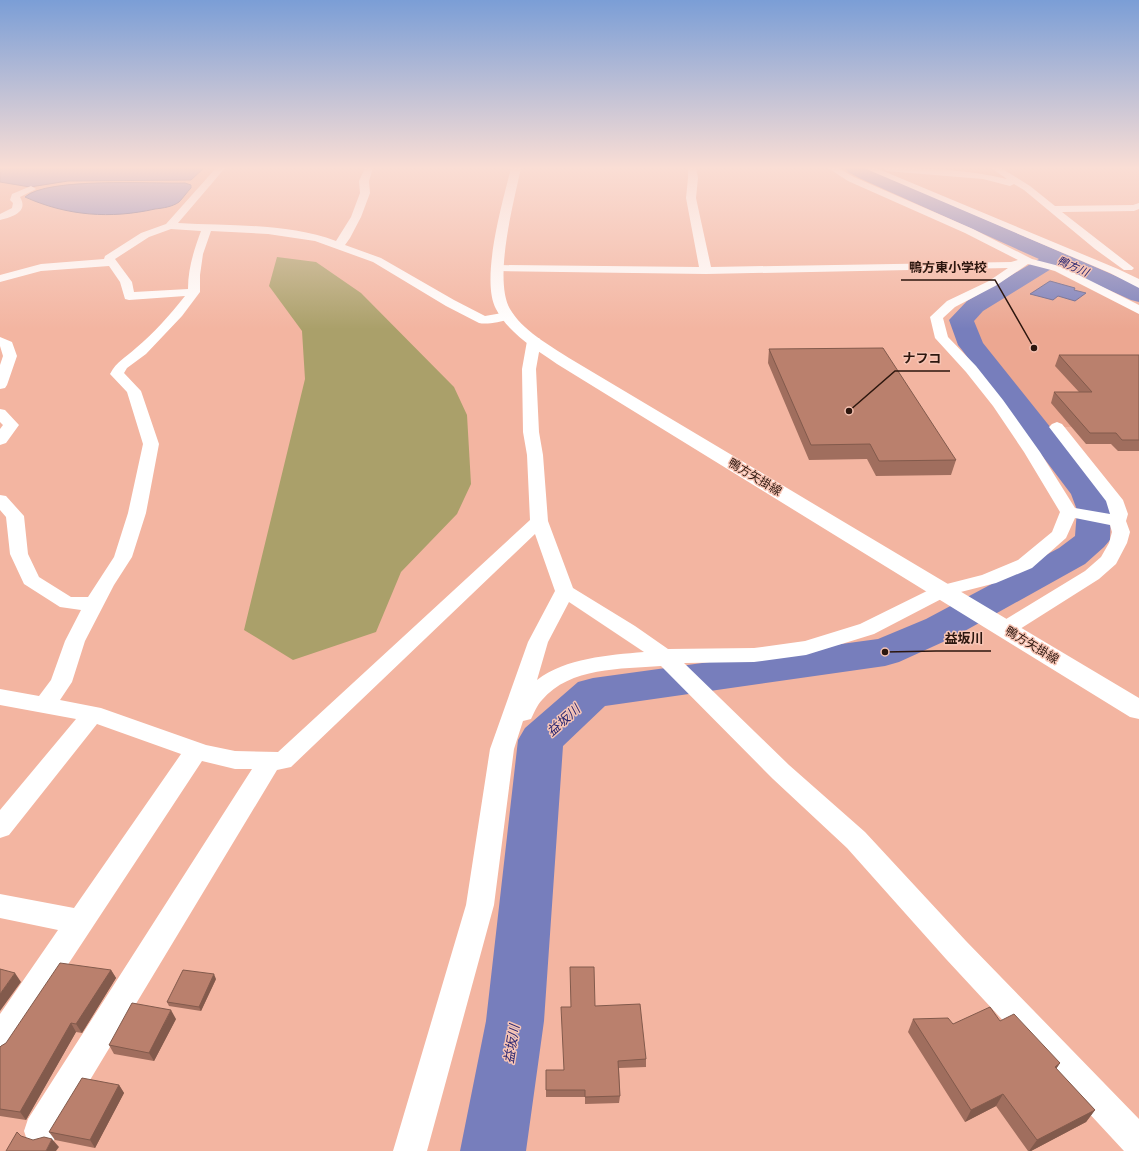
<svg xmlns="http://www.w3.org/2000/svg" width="1139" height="1151" font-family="'Zilla Slab','Noto Sans JP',serif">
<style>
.built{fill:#eca791}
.green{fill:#aaa06a}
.water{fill:#777ebc;stroke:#605f88}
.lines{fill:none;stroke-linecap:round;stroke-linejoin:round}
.river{fill:#777ebc;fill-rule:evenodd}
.minor{fill:#fff;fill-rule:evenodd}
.secondary{fill:#fff;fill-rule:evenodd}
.wall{fill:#a06e5e}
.shaded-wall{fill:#825a4c}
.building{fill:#ba806d;stroke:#825a4c}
.labels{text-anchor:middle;stroke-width:3;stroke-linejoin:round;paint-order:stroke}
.far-water-label{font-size:11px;font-style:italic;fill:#292671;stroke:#f8c5b5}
.street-label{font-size:12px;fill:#2c160e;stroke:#f8c5b5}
.water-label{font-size:13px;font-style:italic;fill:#292671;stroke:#f8c5b5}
.leader{fill:none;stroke:#2c160e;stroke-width:1.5}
.callout-dot{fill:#2c160e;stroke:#f8c5b5;stroke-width:1.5}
.callout-label{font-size:13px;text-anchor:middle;font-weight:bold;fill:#2c160e;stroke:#f8c5b5;stroke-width:3;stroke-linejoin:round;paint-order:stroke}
</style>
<rect width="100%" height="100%" fill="#f3b5a1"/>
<!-- built -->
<path class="built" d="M 1050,269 L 1139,314 L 1139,427 L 1045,427 L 959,324 L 985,302 Z"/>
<!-- green -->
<path class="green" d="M 277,257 L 316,262 L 361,293 L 454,387 L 467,415 L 471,484 L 457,514 L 401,572 L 376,632 L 293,660 L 244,630 L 305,379 L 302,331 L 269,286 Z"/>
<!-- water -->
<path class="water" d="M 0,168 L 204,168 L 191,180 L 68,181 L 30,187 L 0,182 Z
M 185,183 L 191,185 L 191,188 C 187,192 183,198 179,202 C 172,207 163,208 155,209 C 111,219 67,216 25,197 C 47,177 153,184 185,183 Z
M 1050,281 L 1075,288 L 1074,290 L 1086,293 L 1075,301 L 1058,296 L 1053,300 L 1030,294 Z"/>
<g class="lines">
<!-- river -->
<path class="river" d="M 845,168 L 867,168 L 1139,286 L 1139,302 L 1131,300 L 1056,266 L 983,311 L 974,321 L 983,343 L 1103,493 L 1111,510 L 1110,540 L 1104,547 L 1085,564 L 954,637 L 899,662 L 885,666 L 605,706 L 563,746 L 544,1021 L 526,1151 L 460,1151 L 486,1021 L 518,740 L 525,728 L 578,682 L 593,678 L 878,639 L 926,619 L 1059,548 L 1075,536 L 1077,510 L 1071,494 L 962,350 L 958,345 L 949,320 L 967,301 L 1039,259 L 859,178 L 848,172 Z"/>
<!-- minor -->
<path class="minor" d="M 216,168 L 225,168 L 178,223 C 230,226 287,223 336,241 L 351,217 L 360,193 L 359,181 L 365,168 L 373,168 L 369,181 L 370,193 L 361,217 L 350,238 L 345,245 L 381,258 L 454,300 L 485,316 L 508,312 L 512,313 L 514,316 L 512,319 C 502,321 488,325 479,323 L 446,306 L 373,262 L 315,241 L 268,234 L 211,231 L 203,254 L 200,275 L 200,292 L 182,316 L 146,354 L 127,368 L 124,373 L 141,391 L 159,444 L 146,513 L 132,557 L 114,585 L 85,641 L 72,682 L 60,700 L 101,708 L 206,745 L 235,751 L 278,752 L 530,520 L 527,455 L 523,432 L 522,369 L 527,341 L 529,338 L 539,338 L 541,341 L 536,369 L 539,432 L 543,455 L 548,521 L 573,588 L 635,626 L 668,649 L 754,648 L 805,641 L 860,624 L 935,587 L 982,575 L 1018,560 L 1052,532 L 1060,512 L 1024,452 L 993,406 L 966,372 L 935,338 L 930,317 L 947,301 L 989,281 L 1008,268 L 706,274 L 497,271 L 493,270 L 491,268 L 493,266 L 497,265 L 699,267 L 686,198 L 688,178 L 688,168 L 696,168 L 698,178 L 696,198 L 711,267 L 1011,262 L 1018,260 L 965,233 L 848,181 L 828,168 L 838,168 L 854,177 L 973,229 L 1032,259 L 1063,267 L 1139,305 L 1139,314 L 1055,271 L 1028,264 L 997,285 L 955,307 L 943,318 L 948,337 L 976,366 L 1003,400 L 1040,452 L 1075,508 L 1110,514 L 1106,501 L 1049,427 L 1052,424 L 1057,422 L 1062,424 L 1123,500 L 1128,514 L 1126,521 L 1130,532 L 1127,543 L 1116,564 L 1099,579 L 1012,634 L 1005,636 L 998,634 L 995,629 L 998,624 L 1085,571 L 1101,557 L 1109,543 L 1112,532 L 1110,525 L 1075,518 L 1066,538 L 1032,568 L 996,583 L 949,595 L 874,634 L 806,655 L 754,662 L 684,663 L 789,765 L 865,832 L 966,941 L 1139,1119 L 1139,1151 L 1124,1151 L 946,959 L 847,848 L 773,779 L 661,666 C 621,669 570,667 542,700 C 537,705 534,713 531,719 L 523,721 L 514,749 L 494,905 L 427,1151 L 393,1151 L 466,905 L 490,749 L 528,642 L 555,591 L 535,534 L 291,767 L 277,770 L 52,1143 L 40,1147 L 28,1143 L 24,1131 L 28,1119 L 252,769 L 235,769 L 202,761 L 11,1051 L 0,1055 L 0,1014 L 58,930 L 0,918 L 0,894 L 74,908 L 181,754 L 97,724 L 9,835 L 0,838 L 0,810 L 76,719 L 0,705 L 0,689 L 39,696 L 51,680 L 65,641 L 81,610 L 60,607 L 24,584 L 10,554 L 6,517 L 0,510 L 0,495 L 6,496 L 24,516 L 28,554 L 39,577 L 71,597 L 88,597 L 114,557 L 128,513 L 143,444 L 127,392 L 110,374 C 117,361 125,358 136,348 C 154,333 170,315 185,296 L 129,300 L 125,299 L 120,282 L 109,266 L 41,271 L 0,282 L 0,275 L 41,264 L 104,259 L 105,256 L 141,233 L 166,224 ZM 171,229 L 201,231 C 194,250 188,268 188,289 L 134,292 L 132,282 L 115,259 L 149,237 ZM 569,602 L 644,652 C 608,655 566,658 537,680 L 548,642 Z
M 864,168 L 876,168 L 1118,269 L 1139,279 L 1139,288 L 1110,273 Z
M 882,168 C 924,168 966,169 1007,179 L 991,168 L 1001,168 L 1030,186 L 1055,206 L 1133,205 L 1139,203 L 1139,209 L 1134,211 L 1062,212 L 1134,268 L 1132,270 L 1124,270 L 1095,249 L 1024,190 L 1014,184 L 1010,186 L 983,179 L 886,171 Z
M 31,186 L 36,189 L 20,197 C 29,212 12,217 0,220 L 0,214 L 12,208 L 13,203 L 10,200 L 12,194 Z
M 0,337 L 12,342 L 17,356 L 7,385 L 5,388 L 0,389 L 0,365 L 3,356 L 0,346 Z
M 0,409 L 5,410 L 19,425 L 6,443 L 0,445 L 0,429 L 3,425 L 0,422 Z"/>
<!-- secondary -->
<path class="secondary" d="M 511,168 L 521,168 C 514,201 493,279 510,309 C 522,330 549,345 569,358 L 1139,698 L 1139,719 L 1130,717 L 557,364 C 536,349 509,334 496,309 C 480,279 503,201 511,168 Z"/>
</g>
<!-- wall -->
<path class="wall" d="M 769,349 L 956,460 L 951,475 L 876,476 L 867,459 L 809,460 L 768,363 Z
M 1059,355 L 1139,355 L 1139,451 L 1118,451 L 1111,444 L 1086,444 L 1051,403 L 1054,392 L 1079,392 L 1055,366 Z
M 111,970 L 116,978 L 82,1033 L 76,1032 L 26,1120 L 0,1116 L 0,1047 L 6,1043 Z
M 216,979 L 201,1011 L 169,1006 L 167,1002 Z
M 595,1006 L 646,1059 L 646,1067 L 619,1068 L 620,1096 L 619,1103 L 585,1104 L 585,1097 L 546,1097 L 546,1090 L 564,1070 L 571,1007 Z
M 176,1019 L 154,1061 L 114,1054 L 109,1045 Z
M 913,1019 L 953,1024 L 1000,1021 L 1060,1063 L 1056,1069 L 1095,1110 L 1086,1122 L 1031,1151 L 1028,1151 L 996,1106 L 965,1122 L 908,1032 Z
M 119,1085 L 124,1093 L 95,1148 L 55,1140 L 49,1132 Z"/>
<!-- shaded-wall -->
<path class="shaded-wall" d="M 111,970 L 116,978 L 82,1033 L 76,1024 Z
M 15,973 L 21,982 L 0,1011 L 0,994 Z
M 214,974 L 216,979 L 201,1011 L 199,1007 Z
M 171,1010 L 176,1019 L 154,1061 L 149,1053 Z
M 71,1023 L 76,1032 L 26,1120 L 20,1112 Z
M 1060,1063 L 1052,1075 L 1055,1067 Z
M 119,1085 L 124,1093 L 95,1148 L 90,1140 Z
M 1003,1094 L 996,1106 L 965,1122 L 971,1110 Z
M 1095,1110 L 1086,1122 L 1031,1151 L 1029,1151 L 1037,1140 Z
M 52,1139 L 59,1147 L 56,1151 L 46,1151 Z"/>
<!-- building -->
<path class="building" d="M 883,348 L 956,460 L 879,461 L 870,444 L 811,445 L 769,349 Z
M 1059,355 L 1139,355 L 1139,440 L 1122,440 L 1116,433 L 1090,433 L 1054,392 L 1092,392 Z
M 60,963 L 111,970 L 76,1024 L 71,1023 L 20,1112 L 0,1109 L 0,1047 L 1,1046 L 6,1043 Z
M 570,967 L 594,967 L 595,1006 L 640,1004 L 646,1059 L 618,1061 L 620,1096 L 585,1097 L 585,1090 L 546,1090 L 546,1070 L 564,1070 L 561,1007 L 571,1007 Z
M 0,969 L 15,973 L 0,994 Z
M 183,970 L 214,974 L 199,1007 L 167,1002 Z
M 132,1003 L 171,1010 L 149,1053 L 109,1045 Z
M 990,1007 L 1000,1021 L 1014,1014 L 1060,1063 L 1055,1067 L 1095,1110 L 1037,1140 L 1003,1094 L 971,1110 L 913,1019 L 948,1018 L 953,1024 Z
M 82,1078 L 119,1085 L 90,1140 L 49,1132 Z
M 17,1132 L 21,1136 L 33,1140 L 44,1137 L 52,1139 L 46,1151 L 6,1151 Z"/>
<!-- sky -->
<linearGradient id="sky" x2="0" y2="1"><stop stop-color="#7b9ed6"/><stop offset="0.51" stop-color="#faded5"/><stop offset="1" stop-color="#faded5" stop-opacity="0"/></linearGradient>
<rect width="1139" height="329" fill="url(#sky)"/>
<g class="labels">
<!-- far-water labels -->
<g class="far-water-label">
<text transform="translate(1073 266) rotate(24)" y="4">鴨方川</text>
</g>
<!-- street labels -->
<g class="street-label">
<text transform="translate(755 477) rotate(31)" y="4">鴨方矢掛線</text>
<text transform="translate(1032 645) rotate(31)" y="4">鴨方矢掛線</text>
</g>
<!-- water labels -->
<g class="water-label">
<text transform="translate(563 720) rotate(-42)" y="5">益坂川</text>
<text transform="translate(511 1044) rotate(-81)" y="5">益坂川</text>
</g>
</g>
<!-- callouts -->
<path class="leader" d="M1034 348L995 280H901M849 411L895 371H950M885 652L936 651H991"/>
<g class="callout-dot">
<circle cx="1034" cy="348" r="4"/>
<circle cx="849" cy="411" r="4"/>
<circle cx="885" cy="652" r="4"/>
</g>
<g class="callout-label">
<text x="948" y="272">鴨方東小学校</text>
<text x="922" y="363">ナフコ</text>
<text x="964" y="643">益坂川</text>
</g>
</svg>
